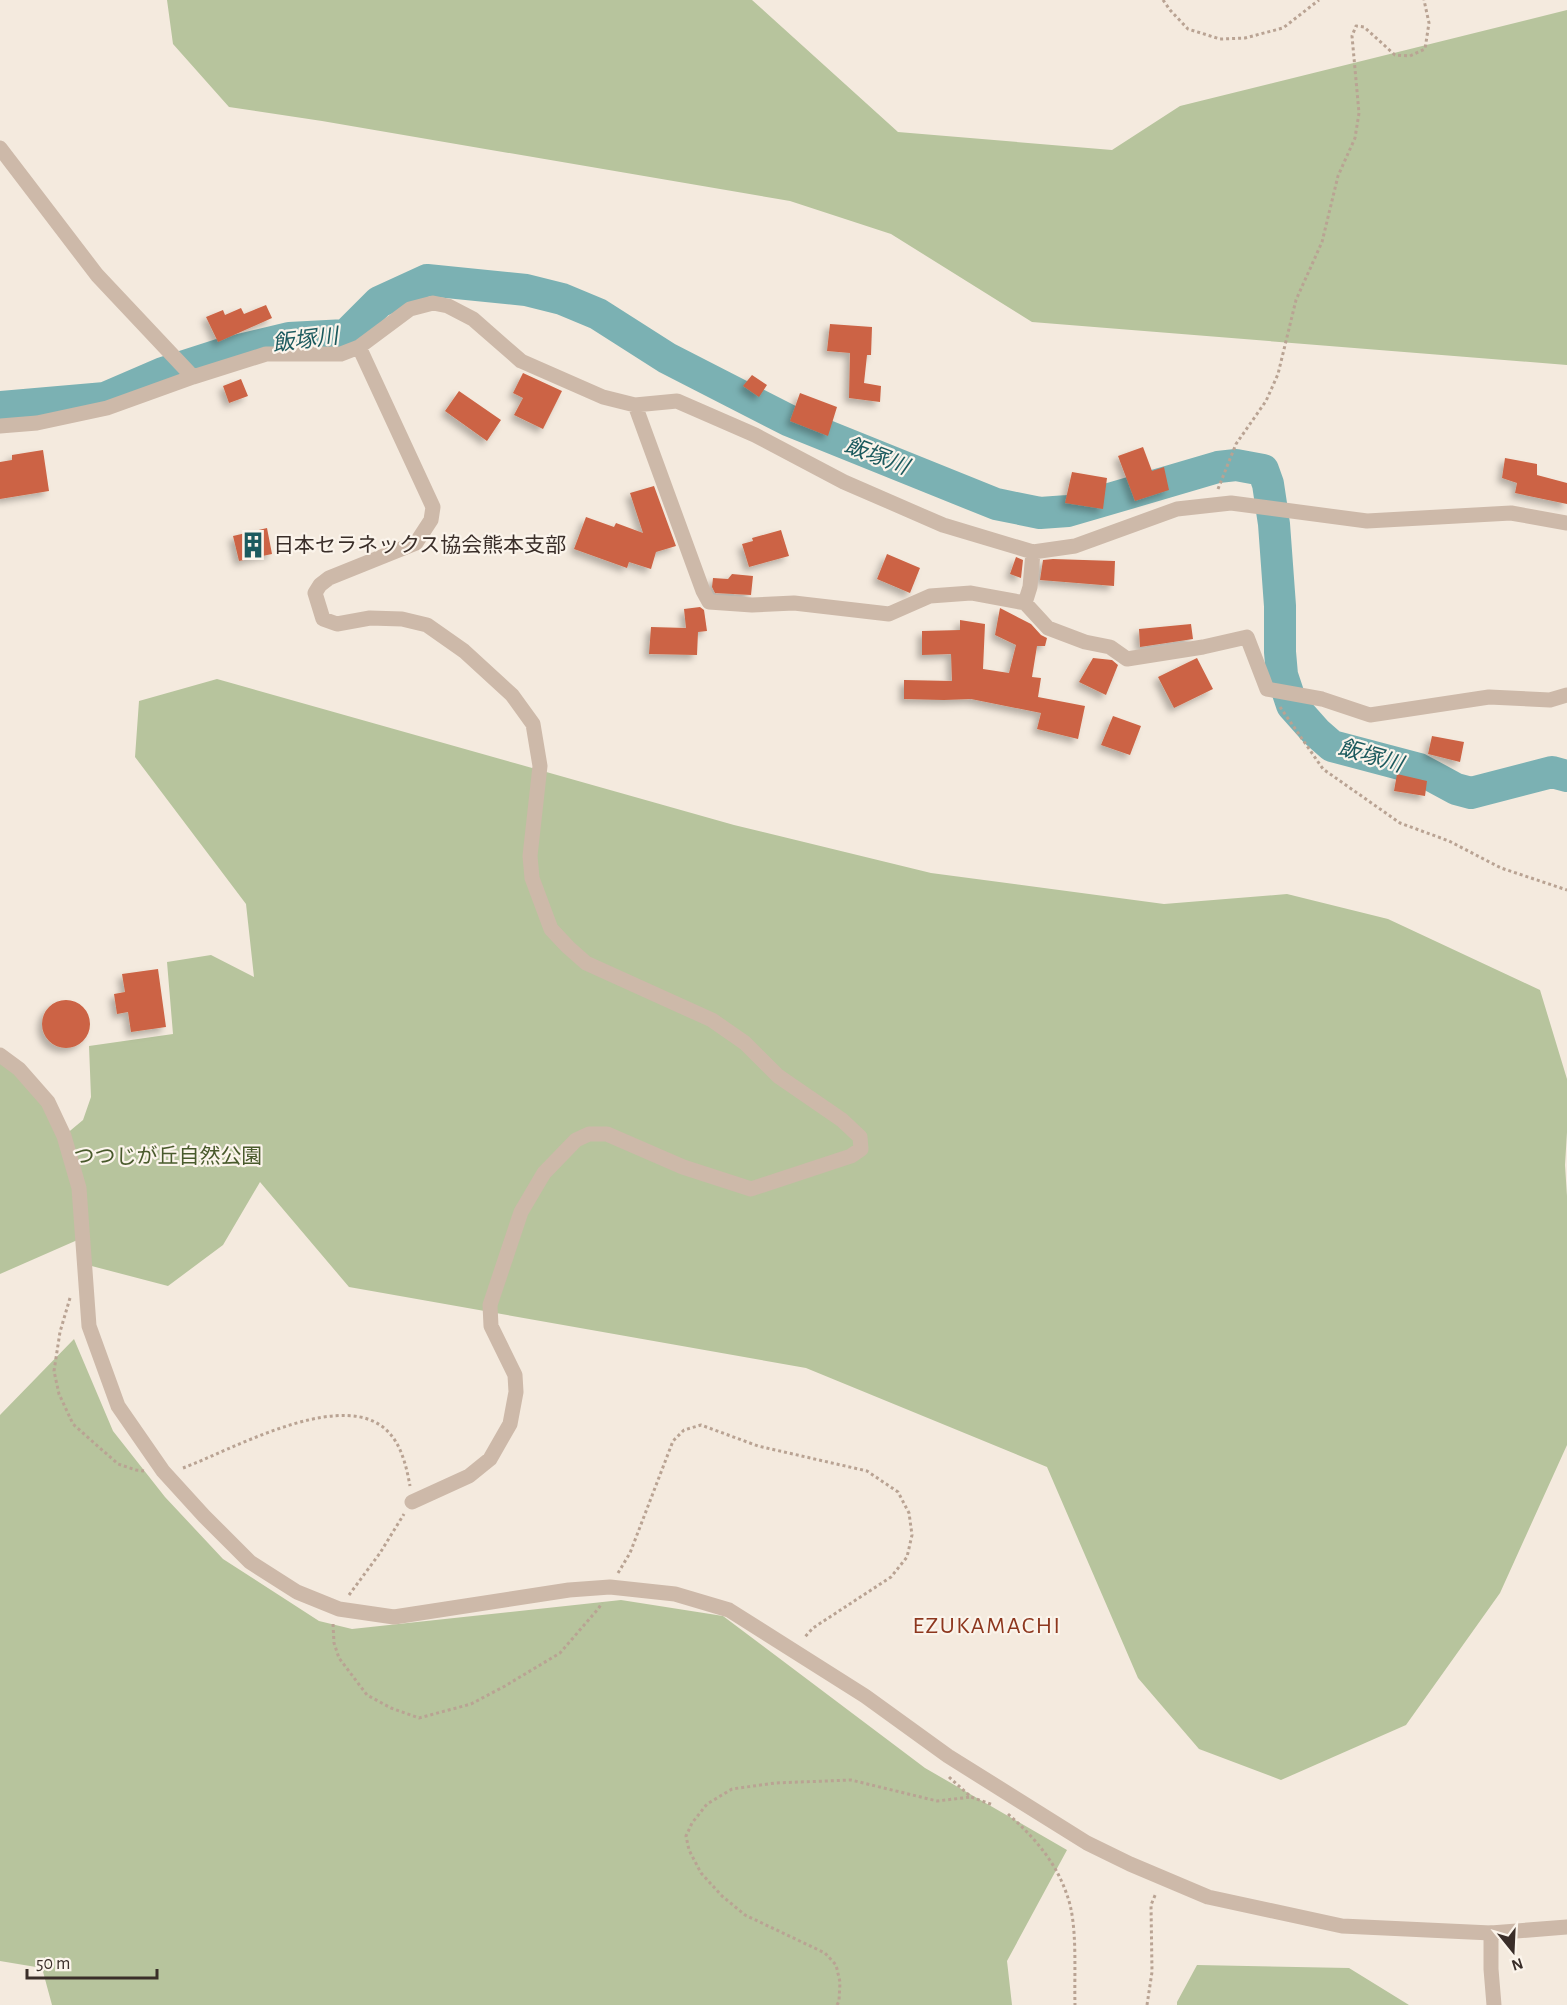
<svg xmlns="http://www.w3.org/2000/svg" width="1567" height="2005" font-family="'Alegreya Sans','Noto Sans JP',sans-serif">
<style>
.green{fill:#b7c49d}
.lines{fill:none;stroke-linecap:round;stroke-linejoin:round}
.river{stroke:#7bb1b3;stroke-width:32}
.building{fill:#cc6444;filter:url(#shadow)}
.path{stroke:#b9a393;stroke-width:3;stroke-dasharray:3 3;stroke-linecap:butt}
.minor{stroke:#cdb9a9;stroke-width:15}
.tertiary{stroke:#cdb9a9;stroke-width:15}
.labels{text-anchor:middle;stroke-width:4.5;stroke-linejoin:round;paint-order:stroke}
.poi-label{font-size:21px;fill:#3a2e29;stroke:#fbf4eb;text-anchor:start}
.park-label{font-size:21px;fill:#495a2c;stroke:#fbf4eb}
.water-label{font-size:22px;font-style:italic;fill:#1c5a5e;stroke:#fbf4eb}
.quarter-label{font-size:24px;letter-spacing:1.5px;fill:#8d371e;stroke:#fbf4eb}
</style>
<defs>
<filter id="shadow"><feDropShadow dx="-4.5" dy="4.5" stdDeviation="3" flood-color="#0004"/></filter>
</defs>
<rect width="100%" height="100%" fill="#f4eade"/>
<!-- green -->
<path class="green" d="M 167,0 L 752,0 L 898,132 L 1112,150 L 1180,106 L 1567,10 L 1567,365 L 1032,322 L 891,234 L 790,201 L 322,121 L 229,107 L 173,44 Z
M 217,679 L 734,825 L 931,873 L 1164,904 L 1287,894 L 1388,919 L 1540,990 L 1567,1079 L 1567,1132 L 1565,1165 L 1567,1196 L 1567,1445 L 1500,1593 L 1406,1725 L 1281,1780 L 1199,1749 L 1138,1678 L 1047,1467 L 806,1368 L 349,1287 L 260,1182 L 223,1245 L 168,1286 L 84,1264 L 82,1238 L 0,1274 L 0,1055 L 19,1069 L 65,1135 L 83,1120 L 91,1097 L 89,1046 L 173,1034 L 167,962 L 211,955 L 254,977 L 246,904 L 135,757 L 139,701 Z
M 74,1339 L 113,1431 L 165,1497 L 223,1559 L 319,1621 L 352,1629 L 621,1600 L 723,1616 L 925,1768 L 1067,1850 L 1007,1961 L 1012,2005 L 52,2005 L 42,1968 L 0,1961 L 0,1415 Z
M 1197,1965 L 1349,1968 L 1409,2005 L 1177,2005 L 1177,2002 Z"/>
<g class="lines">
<!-- river -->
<path class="river" d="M 0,407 L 105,398 L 163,373 L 222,354 L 289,338 L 346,335 L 379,302 L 427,280 L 526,290 L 562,299 L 598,314 L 667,358 L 790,421 L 996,504 L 1040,513 L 1068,511 L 1218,467 L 1236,465 L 1263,470 L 1268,484 L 1274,524 L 1280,606 L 1280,652 L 1282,675 L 1292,705 L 1316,732 L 1332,746 L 1419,769 L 1456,789 L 1471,793 L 1552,772 L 1567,776"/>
</g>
<!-- building -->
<path class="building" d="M 266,305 L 272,318 L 218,342 L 206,317 L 223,310 L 225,315 L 241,308 L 244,314 Z
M 830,324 L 872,327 L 871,355 L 867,355 L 864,383 L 881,386 L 880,402 L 849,398 L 850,353 L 827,351 Z
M 523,373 L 562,391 L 543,429 L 514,415 L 523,398 L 513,393 Z
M 752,375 L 767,385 L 759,397 L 743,386 Z
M 241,379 L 248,396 L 229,403 L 223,386 Z
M 459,391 L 501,420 L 487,441 L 445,411 Z
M 800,393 L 837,407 L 828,436 L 790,421 Z
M 1143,447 L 1152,471 L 1164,467 L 1169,490 L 1135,501 L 1118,456 Z
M 43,450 L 49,491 L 0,499 L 0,462 L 12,460 L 12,455 Z
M 1505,458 L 1537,464 L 1537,475 L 1567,483 L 1567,504 L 1515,493 L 1517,483 L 1502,478 Z
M 1072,472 L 1107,478 L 1103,509 L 1065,503 Z
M 654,486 L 676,546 L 656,552 L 651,569 L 629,562 L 627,568 L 574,549 L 586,517 L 614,527 L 616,523 L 643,533 L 630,493 Z
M 267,528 L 272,554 L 239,561 L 233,536 Z
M 781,530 L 789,556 L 749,567 L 742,544 L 753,541 L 752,538 Z
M 887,554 L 920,568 L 910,593 L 877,579 Z
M 1016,557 L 1023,560 L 1021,578 L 1010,574 Z
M 1053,559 L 1115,561 L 1114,586 L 1040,580 L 1043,560 Z
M 732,574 L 753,576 L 751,595 L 715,593 L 712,587 L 713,578 L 728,579 Z
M 700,607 L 704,610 L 707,631 L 698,632 L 697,655 L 649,654 L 651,627 L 686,628 L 684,609 Z
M 1000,608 L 1031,624 L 1041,635 L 1047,638 L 1045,646 L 1037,646 L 1032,677 L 1041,678 L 1038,697 L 1085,706 L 1078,739 L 1037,729 L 1041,713 L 971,699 L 944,700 L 904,699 L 904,680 L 952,681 L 951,654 L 922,655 L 922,631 L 960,630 L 960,620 L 985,624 L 983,669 L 1009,673 L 1016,645 L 995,635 Z
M 1191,624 L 1193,639 L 1140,647 L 1139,629 Z
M 1093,658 L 1112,660 L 1118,665 L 1106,695 L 1079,682 Z
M 1197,658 L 1213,689 L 1174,708 L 1158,677 Z
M 1113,716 L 1141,726 L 1130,755 L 1101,745 Z
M 1432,736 L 1464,742 L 1460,762 L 1428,754 Z
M 1397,774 L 1427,781 L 1425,796 L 1394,791 Z
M 158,969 L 166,1027 L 131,1032 L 128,1012 L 117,1014 L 114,994 L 125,992 L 122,974 Z
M42 1024a24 24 0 1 1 48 0a24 24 0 1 1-48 0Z"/>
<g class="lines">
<!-- path -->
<path class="path" d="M 1163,0 L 1170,10 L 1188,29 L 1220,39 L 1245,38 L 1283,28 L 1319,0
M 1218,489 L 1236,444 L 1266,401 L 1278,374 L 1296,300 L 1322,242 L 1338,176 L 1355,138 L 1359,113 L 1352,36 L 1356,26 L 1364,27 L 1395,55 L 1410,56 L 1425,49 L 1429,23 L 1424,0
M 1280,707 L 1323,769 L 1400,823 L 1449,841 L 1501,868 L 1567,890
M 70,1298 L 60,1332 L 54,1371 L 59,1394 L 73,1424 L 92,1441 L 118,1464 L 136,1470 L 144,1471
M 183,1468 C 231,1450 332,1393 380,1425 C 400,1438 406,1464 410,1486
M 618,1573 L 630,1553 L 673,1441 L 684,1430 L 701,1425 L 758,1446 L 867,1471 L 898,1492 L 909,1513 L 912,1535 L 907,1557 L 891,1577 L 813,1628 L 804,1638
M 349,1595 L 380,1553 L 404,1514
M 333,1624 L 334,1643 L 339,1658 L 367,1695 L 391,1708 L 419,1718 L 471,1704 L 505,1686 L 560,1653 L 598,1609 L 602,1603
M 949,1777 L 971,1797 L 993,1805
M 1008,1814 C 1034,1837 1056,1862 1067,1895 C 1078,1924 1074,1973 1075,2005
M 837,2005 L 839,2001 L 840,1982 L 836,1965 L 825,1953 L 745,1915 L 722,1896 L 701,1873 L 689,1850 L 686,1836 L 692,1823 L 707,1804 L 732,1789 L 775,1783 L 851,1780 L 937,1801 L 971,1797
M 1147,2005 L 1152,1972 L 1151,1905 L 1156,1893"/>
<!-- minor -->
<path class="minor" d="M 0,148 L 97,275 L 193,377
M 359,347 L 433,507 L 431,520 L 416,543 L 329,578 L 320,585 L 315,593 L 323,619 L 337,624 L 370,618 L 402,619 L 427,625 L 464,651 L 512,695 L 533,724 L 540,766 L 530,856 L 532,878 L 551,929 L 568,947 L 586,963 L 712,1020 L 745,1043 L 778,1076 L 842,1120 L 860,1137 L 861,1149 L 851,1156 L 751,1189 L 683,1167 L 607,1134 L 589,1134 L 576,1140 L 544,1173 L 521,1212 L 490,1305 L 491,1326 L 515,1375 L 516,1392 L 510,1424 L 490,1459 L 469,1476 L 412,1502
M 635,405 L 703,591 L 709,602 L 752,605 L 794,603 L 889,614 L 930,596 L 971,593 L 1025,603 L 1048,628 L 1085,642 L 1110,647 L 1127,659 L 1203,647 L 1247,637 L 1267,689 L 1322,699 L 1370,715 L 1489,697 L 1550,700 L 1567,695
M 0,426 L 37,423 L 107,408 L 193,377 L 266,354 L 341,354 L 359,347 L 410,309 L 433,303 L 448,306 L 473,319 L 521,361 L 603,397 L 635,405 L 677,401 L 755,435 L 844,482 L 943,525 L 1033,552 L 1075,546 L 1177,509 L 1231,503 L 1367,521 L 1511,513 L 1567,523
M 1025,603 L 1030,587 L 1033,552
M 1491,1933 L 1491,1969 L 1494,2005"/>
<!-- tertiary -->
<path class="tertiary" d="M 0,1055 L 19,1069 L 48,1102 L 64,1136 L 79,1188 L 89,1326 L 118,1406 L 163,1471 L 204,1516 L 250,1562 L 297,1592 L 339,1609 L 394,1617 L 569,1590 L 610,1587 L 675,1594 L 729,1610 L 865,1696 L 948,1756 L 1087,1843 L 1130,1864 L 1208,1897 L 1342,1926 L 1491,1933 L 1567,1927"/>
</g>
<!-- icons -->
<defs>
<g id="building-bare" transform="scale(2.07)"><path d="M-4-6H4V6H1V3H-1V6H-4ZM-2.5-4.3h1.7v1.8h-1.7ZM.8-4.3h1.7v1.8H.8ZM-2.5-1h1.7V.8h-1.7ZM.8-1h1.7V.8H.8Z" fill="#1c5a5e" stroke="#fbf4eb" stroke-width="2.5" paint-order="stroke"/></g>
</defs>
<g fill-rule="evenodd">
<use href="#building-bare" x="253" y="545"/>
</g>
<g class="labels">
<!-- poi labels -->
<g class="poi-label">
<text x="273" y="552">日本セラネックス協会熊本支部</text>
</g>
<!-- park labels -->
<g class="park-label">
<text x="168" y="1163">つつじが丘自然公園</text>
</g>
<!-- water labels -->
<g class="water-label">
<text transform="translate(305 339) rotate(-7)" y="8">飯塚川</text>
<text transform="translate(877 455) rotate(21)" y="8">飯塚川</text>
<text transform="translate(1371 755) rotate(16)" y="8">飯塚川</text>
</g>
<!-- quarter labels -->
<g class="quarter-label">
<text x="987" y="1633">EZUKAMACHI</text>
</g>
</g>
<!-- north arrow -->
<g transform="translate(1513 1951) rotate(162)" stroke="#fbf4eb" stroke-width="4.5" paint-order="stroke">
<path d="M0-4.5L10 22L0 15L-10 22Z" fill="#3a2e29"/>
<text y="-9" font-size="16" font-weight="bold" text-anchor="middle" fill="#3a2e29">N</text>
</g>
<!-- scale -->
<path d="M27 1969v9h130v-9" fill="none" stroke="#3a2e29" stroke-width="3"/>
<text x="36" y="1969" font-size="18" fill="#3a2e29" stroke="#fbf4eb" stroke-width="4.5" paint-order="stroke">50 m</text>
</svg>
